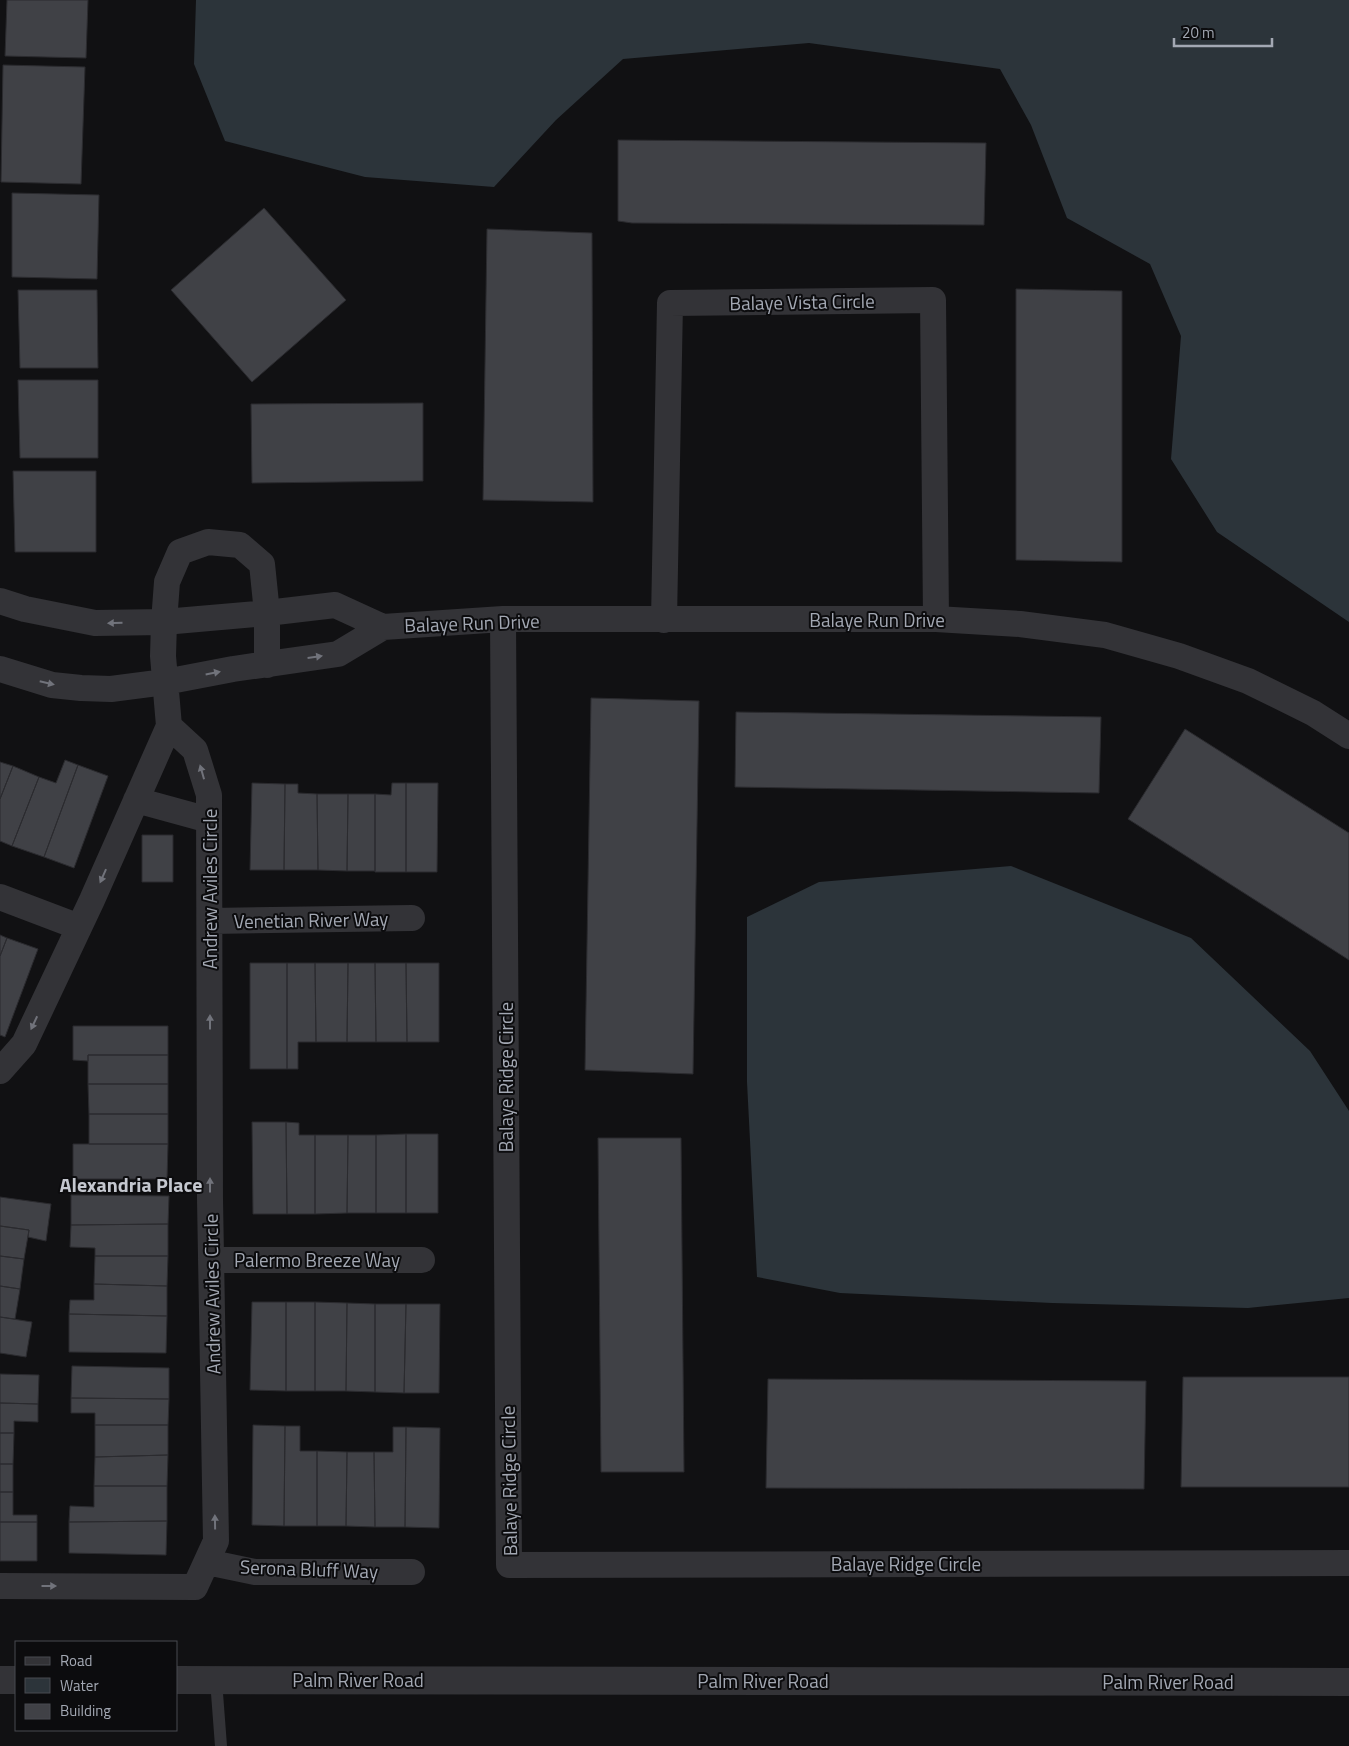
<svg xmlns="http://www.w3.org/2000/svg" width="1349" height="1746" font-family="'Titillium Web',sans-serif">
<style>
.water{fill:#2c343a}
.building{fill:#404146;stroke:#2b2b2f}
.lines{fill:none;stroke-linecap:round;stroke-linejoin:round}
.service{stroke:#333337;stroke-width:12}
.minor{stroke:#333337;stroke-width:26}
.tertiary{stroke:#333337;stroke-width:28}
.oneway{fill:#71737b}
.labels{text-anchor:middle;stroke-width:4;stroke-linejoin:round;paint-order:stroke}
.street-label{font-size:19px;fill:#a3a8b3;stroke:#0c0c0e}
.neighbourhood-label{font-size:20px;font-weight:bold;fill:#c4c7cf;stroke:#0c0c0e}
</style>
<rect width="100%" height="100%" fill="#111113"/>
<!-- water -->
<path class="water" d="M 196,0 L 1349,0 L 1349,622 L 1217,532 L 1171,459 L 1181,336 L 1150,264 L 1067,218 L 1031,125 L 1000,69 L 809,43 L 623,59 L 556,120 L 494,187 L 365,177 L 225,141 L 194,64 Z
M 1011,866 L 1191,938 L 1310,1051 L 1349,1111 L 1349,1298 L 1248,1308 L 1052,1303 L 840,1293 L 757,1277 L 747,1082 L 747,917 L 819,882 Z"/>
<!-- building -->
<path class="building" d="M 7,0 L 88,0 L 86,58 L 5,56 Z
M 3,65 L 85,67 L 81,184 L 1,182 Z
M 618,140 L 986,143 L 984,225 L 632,223 L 618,221 Z
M 12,193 L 99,195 L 97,279 L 12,277 Z
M 264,208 L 346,300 L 252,382 L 171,290 Z
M 487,229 L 592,233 L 593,502 L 483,500 Z
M 1016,289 L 1122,291 L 1122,562 L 1016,560 Z
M 18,290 L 97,290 L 98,368 L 20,368 Z
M 18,380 L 98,380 L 98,458 L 20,458 Z
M 423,403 L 423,481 L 252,483 L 251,404 Z
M 13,471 L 96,471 L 96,552 L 15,552 Z
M 591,698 L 699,701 L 693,1074 L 585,1070 Z
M 736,712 L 1101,717 L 1099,793 L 735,787 Z
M 1185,729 L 1349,833 L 1349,960 L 1128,819 Z
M 65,760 L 78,765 L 44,857 L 12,846 L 39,777 L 56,783 Z
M 0,762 L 13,766 L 0,799 Z
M 78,765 L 108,776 L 74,868 L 44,857 Z
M 13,766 L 39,777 L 12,846 L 0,841 L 0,799 Z
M 252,783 L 285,784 L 284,870 L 250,870 Z
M 392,783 L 406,783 L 406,872 L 375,872 L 375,794 L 391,795 Z
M 406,783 L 438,783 L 437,872 L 406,872 Z
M 285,784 L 298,784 L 298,793 L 317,794 L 318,870 L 284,870 Z
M 317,794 L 348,794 L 347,871 L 318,870 Z
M 348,794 L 375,794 L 375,871 L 347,871 Z
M 142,835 L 173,835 L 173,882 L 142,882 Z
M 0,935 L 7,938 L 0,956 Z
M 7,938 L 38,949 L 5,1037 L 0,1035 L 0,956 Z
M 250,963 L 287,963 L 287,1069 L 250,1069 Z
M 287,963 L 315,963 L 316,1042 L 298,1042 L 298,1069 L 287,1069 Z
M 315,963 L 348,963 L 347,1042 L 316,1042 Z
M 348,963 L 375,963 L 376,1042 L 347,1042 Z
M 375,963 L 406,963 L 407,1042 L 376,1042 Z
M 406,963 L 439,963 L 439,1042 L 407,1042 Z
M 73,1026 L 168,1026 L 168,1055 L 88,1055 L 88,1061 L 73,1060 Z
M 88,1055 L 168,1055 L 168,1084 L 88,1084 Z
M 88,1084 L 168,1084 L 168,1114 L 89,1114 Z
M 89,1114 L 168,1114 L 168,1144 L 89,1144 Z
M 252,1122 L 286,1122 L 287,1214 L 253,1214 Z
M 286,1122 L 299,1123 L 299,1135 L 315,1135 L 315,1214 L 287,1214 Z
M 406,1134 L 406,1213 L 376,1213 L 376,1135 Z
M 406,1134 L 438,1134 L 438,1213 L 406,1213 Z
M 315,1135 L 348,1135 L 347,1213 L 315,1214 Z
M 348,1135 L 376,1135 L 376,1213 L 347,1213 Z
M 598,1138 L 681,1138 L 684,1472 L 601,1472 Z
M 73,1144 L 168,1144 L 167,1179 L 73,1179 Z
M 71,1195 L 169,1196 L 168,1224 L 71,1225 Z
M 0,1197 L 51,1204 L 46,1241 L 28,1237 L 29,1230 L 0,1226 Z
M 168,1224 L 168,1256 L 95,1256 L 95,1248 L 70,1247 L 71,1225 Z
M 0,1226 L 29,1230 L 24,1259 L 0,1256 Z
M 0,1256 L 24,1259 L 20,1289 L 0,1286 Z
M 95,1256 L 168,1256 L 167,1286 L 94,1284 Z
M 94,1284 L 167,1286 L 167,1316 L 69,1314 L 70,1300 L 94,1300 Z
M 0,1286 L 20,1289 L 15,1319 L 0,1317 Z
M 252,1302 L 286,1302 L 286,1391 L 250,1390 Z
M 286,1302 L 315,1302 L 315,1391 L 286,1391 Z
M 315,1302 L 347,1303 L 346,1391 L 315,1391 Z
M 347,1303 L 375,1304 L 375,1392 L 346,1391 Z
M 375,1304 L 406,1304 L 404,1393 L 375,1392 Z
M 406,1304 L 440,1304 L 439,1393 L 404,1393 Z
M 69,1314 L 167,1316 L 166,1353 L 69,1352 Z
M 0,1317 L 32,1322 L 26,1357 L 0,1353 Z
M 72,1366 L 169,1368 L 169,1399 L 71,1398 Z
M 0,1374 L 39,1375 L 38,1404 L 0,1403 Z
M 1183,1377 L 1349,1377 L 1349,1487 L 1181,1487 Z
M 768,1379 L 1146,1381 L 1144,1489 L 766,1488 Z
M 71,1398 L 169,1399 L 168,1425 L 95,1425 L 95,1413 L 71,1413 Z
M 0,1403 L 38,1404 L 38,1422 L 14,1421 L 14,1433 L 0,1433 Z
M 95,1425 L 168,1425 L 168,1455 L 95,1457 Z
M 253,1425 L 285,1426 L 284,1526 L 252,1525 Z
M 285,1426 L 300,1426 L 300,1451 L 317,1451 L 317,1526 L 284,1526 Z
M 393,1427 L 406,1427 L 405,1527 L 375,1527 L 374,1452 L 393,1452 Z
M 406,1427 L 440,1428 L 439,1528 L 405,1527 Z
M 0,1433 L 14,1433 L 13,1464 L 0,1464 Z
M 317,1451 L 347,1452 L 346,1526 L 317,1526 Z
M 347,1452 L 374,1452 L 375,1527 L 346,1526 Z
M 168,1455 L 167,1486 L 94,1486 L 95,1457 Z
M 0,1464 L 13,1464 L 13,1492 L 0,1492 Z
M 94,1486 L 167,1486 L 167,1521 L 69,1522 L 70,1506 L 94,1507 Z
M 0,1492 L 13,1492 L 13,1515 L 37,1515 L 37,1522 L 0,1522 Z
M 167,1521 L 166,1555 L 69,1553 L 69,1522 Z
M 0,1522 L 37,1522 L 37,1561 L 0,1561 Z"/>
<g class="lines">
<!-- service -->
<path class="service" d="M 216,1680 L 221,1746"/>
<!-- minor -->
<path class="minor" d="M 0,601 L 25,609 L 95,623 L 164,622 L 267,613 L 335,605 L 383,627
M 503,619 L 509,1565 L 1349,1563
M 664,620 L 670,303 L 933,300 L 936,619
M 0,669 L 52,685 L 81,688 L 111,689 L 165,682 L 233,669 L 338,654 L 383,627 L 503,619 L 936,619 L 1020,624 L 1105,635 L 1179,656 L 1248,681 L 1313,713 L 1349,736
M 169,726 L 163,656 L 164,622 L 167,582 L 180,552 L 208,542 L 240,545 L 262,564 L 267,613 L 267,665
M 136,800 L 209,820
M 0,897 L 79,927
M 210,921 L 412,918
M 0,1071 L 24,1044 L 92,900 L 169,726 L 195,750 L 209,795 L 210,1199 L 216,1541 L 195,1587 L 0,1586
M 211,1260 L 422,1260
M 207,1562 L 255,1572 L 412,1572"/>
<!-- tertiary -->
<path class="tertiary" d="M 0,1680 L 16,1680
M 176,1680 L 1349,1682"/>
</g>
<!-- one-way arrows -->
<defs><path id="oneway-solid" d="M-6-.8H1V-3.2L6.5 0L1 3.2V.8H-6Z" transform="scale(1.25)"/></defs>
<g class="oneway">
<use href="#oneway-solid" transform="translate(115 623) rotate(179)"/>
<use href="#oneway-solid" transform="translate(315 657) rotate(-8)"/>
<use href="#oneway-solid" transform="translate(213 673) rotate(-11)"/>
<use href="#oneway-solid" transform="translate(47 683) rotate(13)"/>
<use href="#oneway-solid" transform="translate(202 772) rotate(-106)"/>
<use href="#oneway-solid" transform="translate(103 876) rotate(114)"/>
<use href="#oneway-solid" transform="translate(210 1022) rotate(-90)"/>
<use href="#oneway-solid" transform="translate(34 1023) rotate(115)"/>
<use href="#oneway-solid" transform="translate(210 1185) rotate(-90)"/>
<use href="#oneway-solid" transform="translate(215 1522) rotate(-91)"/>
<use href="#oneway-solid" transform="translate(49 1586)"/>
</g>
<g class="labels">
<!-- street labels -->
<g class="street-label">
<text transform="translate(802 302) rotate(-1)" y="7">Balaye Vista Circle</text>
<text x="877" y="627">Balaye Run Drive</text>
<text transform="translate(472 623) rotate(-2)" y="7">Balaye Run Drive</text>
<text transform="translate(210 889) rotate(-90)" y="7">Andrew Aviles Circle</text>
<text transform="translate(311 920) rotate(-1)" y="7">Venetian River Way</text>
<text transform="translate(506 1077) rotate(-90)" y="7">Balaye Ridge Circle</text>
<text x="317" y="1267">Palermo Breeze Way</text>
<text transform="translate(212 1294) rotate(-91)" y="7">Andrew Aviles Circle</text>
<text transform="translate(509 1481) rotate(-91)" y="7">Balaye Ridge Circle</text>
<text x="906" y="1571">Balaye Ridge Circle</text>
<text transform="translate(309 1569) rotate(2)" y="7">Serona Bluff Way</text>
<text x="358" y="1687">Palm River Road</text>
<text x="763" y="1688">Palm River Road</text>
<text x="1168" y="1689">Palm River Road</text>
</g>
<!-- neighbourhood labels -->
<g class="neighbourhood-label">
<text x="131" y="1192">Alexandria Place</text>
</g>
</g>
<!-- legend -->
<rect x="15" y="1641" width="162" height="90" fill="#0c0c0e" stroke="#484a50"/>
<rect x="25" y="1657" width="25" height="8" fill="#333337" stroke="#484a50"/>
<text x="60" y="1666" font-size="15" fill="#a3a8b3">Road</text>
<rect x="25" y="1678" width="25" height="15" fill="#2c343a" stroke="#484a50"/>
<text x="60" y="1691" font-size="15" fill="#a3a8b3">Water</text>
<rect x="25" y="1704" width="25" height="15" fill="#404146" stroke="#484a50"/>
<text x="60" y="1716" font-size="15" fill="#a3a8b3">Building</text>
<!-- scale -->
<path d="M1174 38v8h98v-8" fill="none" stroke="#a3a8b3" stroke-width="2.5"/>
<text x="1182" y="38" font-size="15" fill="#a3a8b3" stroke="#0c0c0e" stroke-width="4" paint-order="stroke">20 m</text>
</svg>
